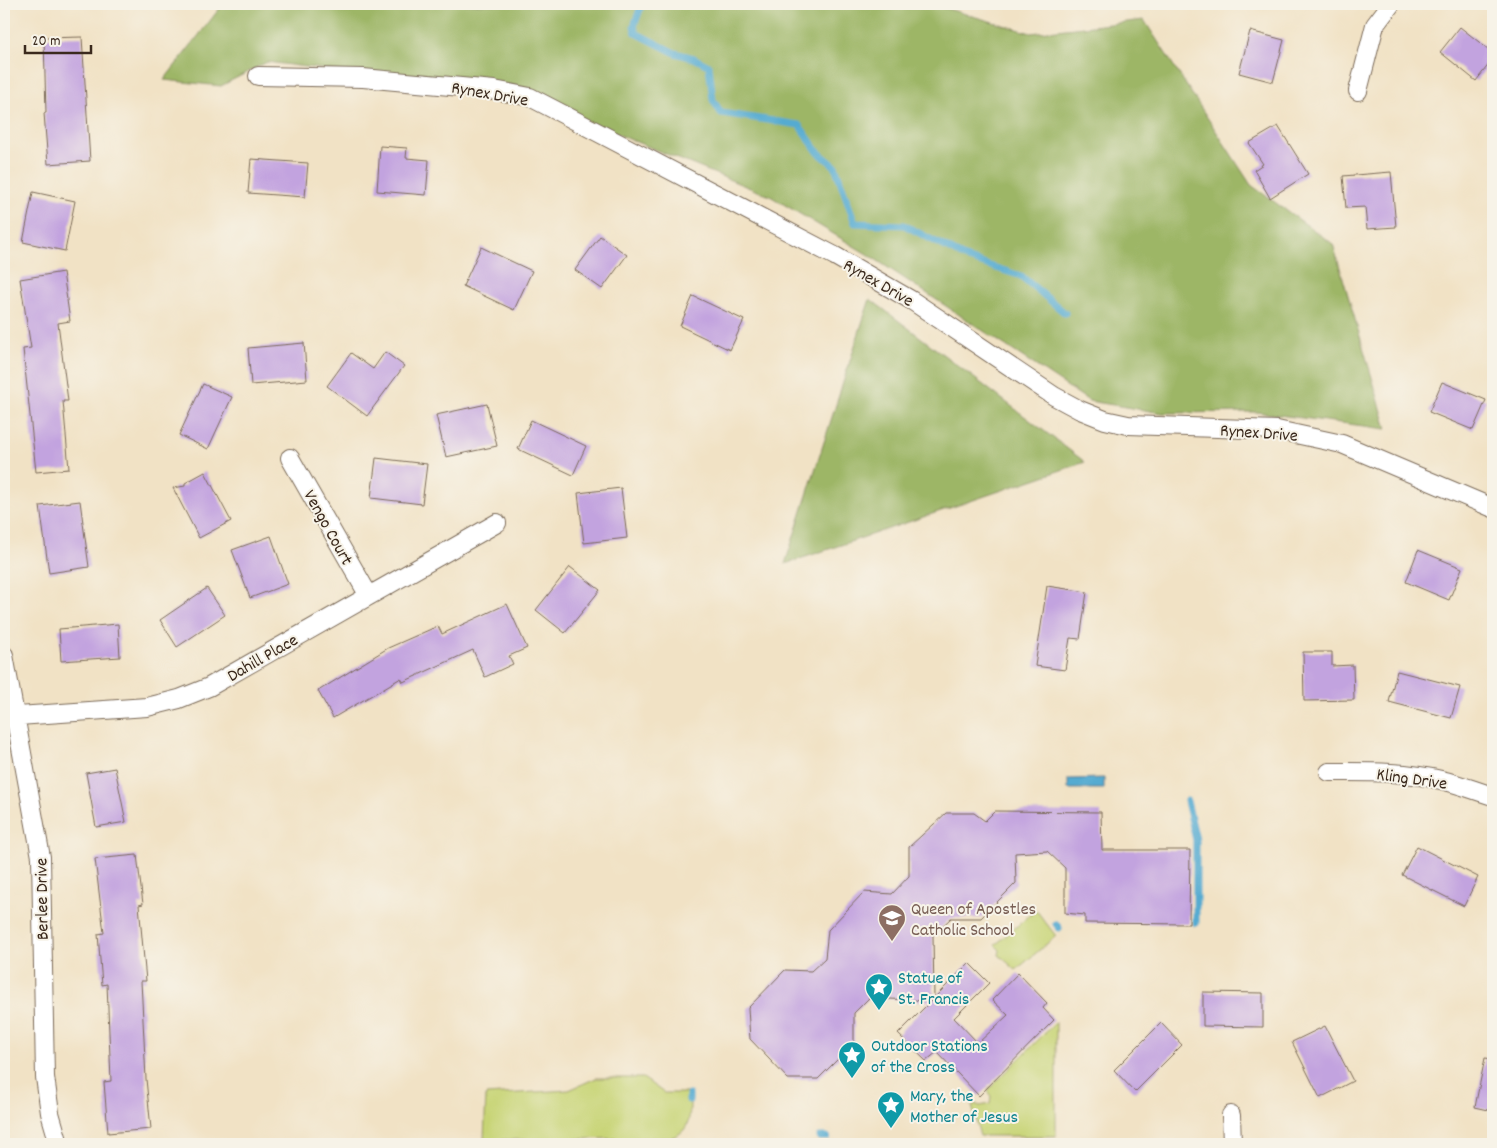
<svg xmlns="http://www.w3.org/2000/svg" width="1497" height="1148" font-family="Dekko,sans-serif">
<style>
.green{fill:#c7d475;stroke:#817f4a}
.forest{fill:#9db666;stroke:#6c7042}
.water{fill:#54abd1;stroke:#486a78}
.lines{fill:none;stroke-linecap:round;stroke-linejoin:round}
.stream{stroke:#54abd1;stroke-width:7}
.building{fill:#c2a3df}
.minor-casing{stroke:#7b6a58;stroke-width:20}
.minor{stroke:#fff;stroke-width:18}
.labels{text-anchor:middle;stroke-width:4;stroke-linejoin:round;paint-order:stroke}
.street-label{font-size:18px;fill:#3b2a1e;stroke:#f7f3e8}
.education-label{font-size:18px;fill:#785e54;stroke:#f7f3e8;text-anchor:start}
.culture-label{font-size:18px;fill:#0d838f;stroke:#f7f3e8;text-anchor:start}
</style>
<rect width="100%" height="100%" fill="#f7f3e8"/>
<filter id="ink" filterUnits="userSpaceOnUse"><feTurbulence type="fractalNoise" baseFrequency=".02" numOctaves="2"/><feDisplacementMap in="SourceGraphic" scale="10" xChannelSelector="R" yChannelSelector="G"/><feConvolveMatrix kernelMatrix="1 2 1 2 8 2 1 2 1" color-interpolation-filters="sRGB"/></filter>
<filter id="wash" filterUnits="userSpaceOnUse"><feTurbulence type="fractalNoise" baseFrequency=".0096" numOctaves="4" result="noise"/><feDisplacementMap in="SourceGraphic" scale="20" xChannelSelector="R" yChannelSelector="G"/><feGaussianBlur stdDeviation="1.12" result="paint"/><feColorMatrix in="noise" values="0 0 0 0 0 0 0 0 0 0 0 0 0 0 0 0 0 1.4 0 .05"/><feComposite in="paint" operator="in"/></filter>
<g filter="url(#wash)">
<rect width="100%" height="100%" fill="#f1e2c5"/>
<!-- green -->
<path class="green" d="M 1036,910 L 1056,936 L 1016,970 L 999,955 L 1000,950 L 995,945 Z
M 1056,1022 L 1056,1136 L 980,1136 L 972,1106 L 975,1104 L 980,1106 L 990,1104 L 991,1097 L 988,1090 Z
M 596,1078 L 643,1078 L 664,1093 L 687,1093 L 687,1101 L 690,1102 C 690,1120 689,1133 669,1138 L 484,1140 L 486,1095 L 569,1090 Z"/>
<!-- forest -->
<path class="forest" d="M 223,4 L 931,4 L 1031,33 L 1144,20 L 1251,185 L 1333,244 L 1387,429 L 1256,412 L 1162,413 L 1089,401 L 872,257 L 770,196 L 518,94 L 267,62 L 221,86 L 164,80 Z
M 870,299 L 1085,462 L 785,564 L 865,314 Z"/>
<!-- water -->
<path class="water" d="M 1104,778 L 1104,789 L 1068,789 L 1068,779 Z"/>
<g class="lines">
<!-- stream -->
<path class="stream" d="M 642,4 L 634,26 L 636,33 L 675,53 L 694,58 L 709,66 L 713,100 L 721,113 L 799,125 L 818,152 L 835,166 L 855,223 L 904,225 L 968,259 L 1021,276 L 1065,313
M 1187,801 L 1196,840 L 1196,923
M 1056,924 L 1059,928
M 689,1095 L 689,1100
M 820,1137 L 827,1137"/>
</g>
<g id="blocks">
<!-- building -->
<path class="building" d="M 1460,27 L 1493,53 L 1493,59 L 1476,81 L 1440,52 Z
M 1250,31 L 1284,40 L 1273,82 L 1239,73 Z
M 82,37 L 90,161 L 48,164 L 44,113 L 46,113 L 44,38 Z
M 1278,126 L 1308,174 L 1270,198 L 1254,170 L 1263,164 L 1249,143 Z
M 380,146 L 407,148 L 406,158 L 429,160 L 426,195 L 377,191 Z
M 251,159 L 308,163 L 305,197 L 248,193 Z
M 1391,172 L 1396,227 L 1367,229 L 1365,207 L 1346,208 L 1343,176 Z
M 33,192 L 75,201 L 65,251 L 23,242 Z
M 600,236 L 627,255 L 602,289 L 575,270 Z
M 481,247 L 532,271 L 514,310 L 463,286 Z
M 63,272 L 70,321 L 58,323 L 68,401 L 63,401 L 69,469 L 36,472 L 23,349 L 31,348 L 20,279 Z
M 693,296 L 744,320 L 730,350 L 680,326 Z
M 304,343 L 307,380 L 251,385 L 248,348 Z
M 385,352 L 404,366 L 367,416 L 327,386 L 351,353 L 373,369 Z
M 1442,382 L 1486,400 L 1473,430 L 1429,412 Z
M 203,384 L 232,397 L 208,449 L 179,435 Z
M 487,404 L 497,446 L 446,457 L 436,415 Z
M 531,420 L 586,446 L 573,475 L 518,449 Z
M 376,458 L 427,464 L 422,504 L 371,498 Z
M 205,472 L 231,521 L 199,538 L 173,488 L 185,486 L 185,483 Z
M 621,488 L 627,538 L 584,543 L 578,493 Z
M 80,501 L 89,567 L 49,573 L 40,506 Z
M 271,536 L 288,584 L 250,598 L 232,550 Z
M 1418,550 L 1462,568 L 1449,600 L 1406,582 Z
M 570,567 L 600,590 L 565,633 L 536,610 Z
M 1047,586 L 1087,592 L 1080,639 L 1070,638 L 1065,670 L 1035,666 Z
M 207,588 L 225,615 L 177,647 L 160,620 Z
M 507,604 L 527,648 L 509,656 L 513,664 L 485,677 L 473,650 L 403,682 L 401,678 L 333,718 L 318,691 L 388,648 L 438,626 L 442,634 Z
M 118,624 L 120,657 L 61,661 L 59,629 Z
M 1303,652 L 1332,652 L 1332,666 L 1353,665 L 1354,700 L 1304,701 Z
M 1397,671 L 1460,687 L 1451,718 L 1389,702 Z
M 115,768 L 126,822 L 96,827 L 86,773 Z
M 995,811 L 1101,812 L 1102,850 L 1190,850 L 1189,924 L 1085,923 L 1085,915 L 1065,913 L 1065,868 L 1047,851 L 1015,853 L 1016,883 L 981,918 L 951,918 L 933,935 L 934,998 L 969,963 L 989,983 L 954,1018 L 978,1043 L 1008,1015 L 992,1000 L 1018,973 L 1047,1003 L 1043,1008 L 1054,1020 L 979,1096 L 937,1052 L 926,1061 L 898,1034 L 931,1001 L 869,998 L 854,1013 L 854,1043 L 818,1079 L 788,1079 L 750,1039 L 748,1008 L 785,970 L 811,971 L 825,958 L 828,930 L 864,892 L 892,894 L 909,876 L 909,847 L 946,813 L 974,813 L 985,821 Z
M 1417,846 L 1478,877 L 1464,906 L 1402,875 Z
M 137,855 L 143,904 L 139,905 L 146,981 L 141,981 L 146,1079 L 151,1129 L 108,1133 L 104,1082 L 111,1081 L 107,984 L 102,985 L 98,934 L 104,933 L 95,859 Z
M 1203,992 L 1263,993 L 1263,1027 L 1203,1026 Z
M 1161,1023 L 1182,1045 L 1135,1092 L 1114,1070 Z
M 1325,1026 L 1353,1081 L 1320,1098 L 1292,1042 Z
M 1485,1058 L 1493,1059 L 1493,1111 L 1475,1107 Z"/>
</g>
</g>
<g filter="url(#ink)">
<use href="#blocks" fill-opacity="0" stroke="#7b6a58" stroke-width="1"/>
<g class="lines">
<!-- minor casing -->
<g class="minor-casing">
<path id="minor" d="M 258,76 L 363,78 L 494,90 L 530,97 L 835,256 L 911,300 L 1054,396 L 1080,410 L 1105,420 L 1128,425 L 1277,430 L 1342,444 L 1493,508
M 1358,91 L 1375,25 L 1391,4
M 290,458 L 369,596
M 4,655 L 41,857 L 45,1077 L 50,1113 L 59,1144
M 4,717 L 147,707 L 179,699 L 209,687 L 497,523
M 1329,772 C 1367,772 1405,771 1441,780 C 1459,784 1476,791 1493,796
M 1231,1115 L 1232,1144"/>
</g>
<!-- minor -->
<use href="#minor" class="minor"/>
</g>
</g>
<!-- icons -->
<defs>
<g id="school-pin" transform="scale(1.4375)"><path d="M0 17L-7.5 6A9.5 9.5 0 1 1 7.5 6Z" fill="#8d6e63" stroke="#f7f3e8"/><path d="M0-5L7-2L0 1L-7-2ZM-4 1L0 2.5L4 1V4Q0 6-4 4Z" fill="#fff"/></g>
<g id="sight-pin" transform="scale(1.4375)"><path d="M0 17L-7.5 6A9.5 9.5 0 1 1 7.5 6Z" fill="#0f9aa8" stroke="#f7f3e8"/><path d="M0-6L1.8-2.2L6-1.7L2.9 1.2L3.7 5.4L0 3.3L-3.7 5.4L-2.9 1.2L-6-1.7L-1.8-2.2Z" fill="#fff"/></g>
</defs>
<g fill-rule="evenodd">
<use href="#school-pin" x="892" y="918"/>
<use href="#sight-pin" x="879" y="987"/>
<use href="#sight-pin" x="852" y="1055"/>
<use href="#sight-pin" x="891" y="1105"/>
</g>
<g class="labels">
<!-- street labels -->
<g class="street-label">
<text transform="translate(490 93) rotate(10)" y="6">Rynex Drive</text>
<text transform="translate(879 282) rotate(30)" y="6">Rynex Drive</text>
<text transform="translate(1259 432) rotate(4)" y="6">Rynex Drive</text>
<text transform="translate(329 527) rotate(61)" y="6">Vengo Court</text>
<text transform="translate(262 657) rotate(-30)" y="6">Dahill Place</text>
<text transform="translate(1412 778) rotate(8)" y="6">Kling Drive</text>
<text transform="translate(41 899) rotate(-91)" y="6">Berlee Drive</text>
</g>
<!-- education labels -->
<g class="education-label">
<text x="911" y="914">Queen of Apostles<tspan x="911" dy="21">Catholic School</tspan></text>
</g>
<!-- culture labels -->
<g class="culture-label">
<text x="898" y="983">Statue of<tspan x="898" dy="21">St. Francis</tspan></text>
<text x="871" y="1051">Outdoor Stations<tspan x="871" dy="21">of the Cross</tspan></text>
<text x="910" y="1101">Mary, the<tspan x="910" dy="21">Mother of Jesus</tspan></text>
</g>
</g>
<!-- margin -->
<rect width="1497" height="1148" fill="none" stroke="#f7f3e8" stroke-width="20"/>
<!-- scale -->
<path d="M25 45v8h66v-8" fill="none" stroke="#3b2a1e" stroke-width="2.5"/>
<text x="32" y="45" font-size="15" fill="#3b2a1e" stroke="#f7f3e8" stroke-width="4" paint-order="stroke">20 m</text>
</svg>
